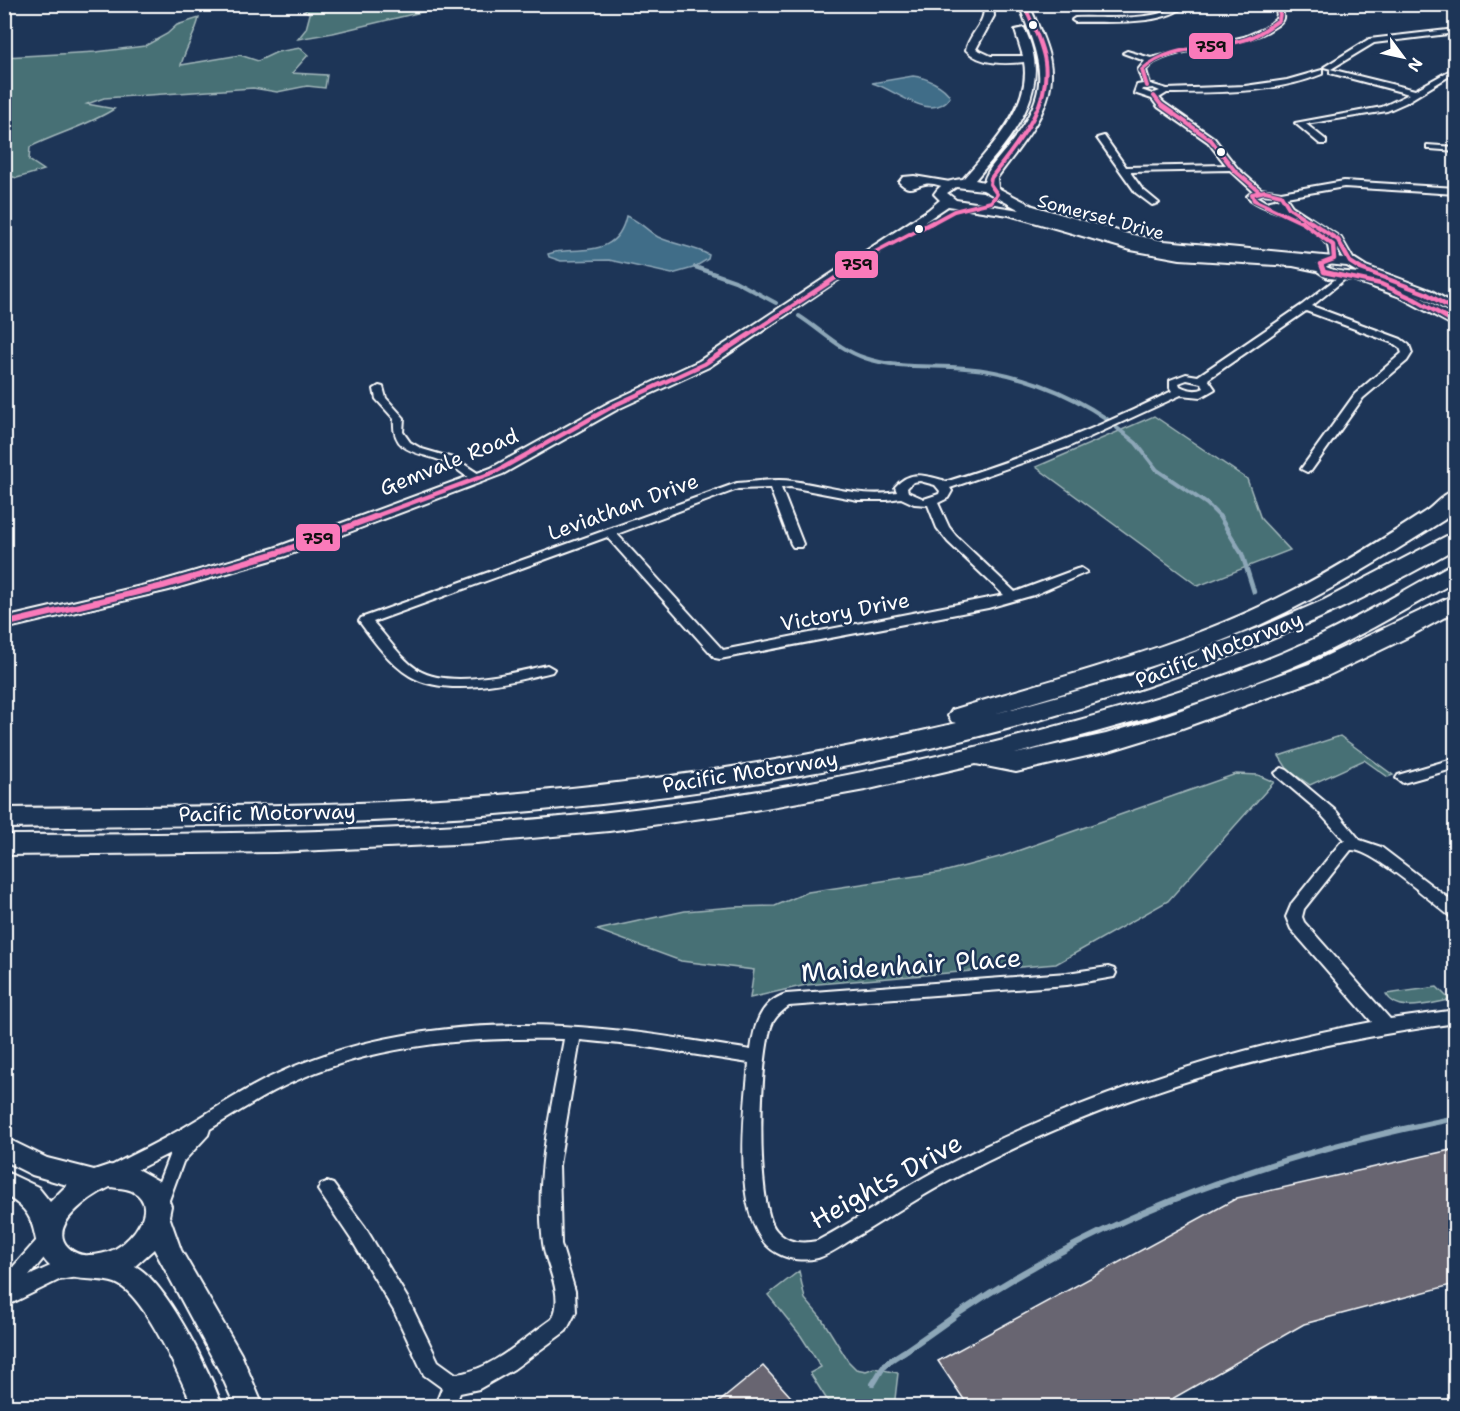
<svg xmlns="http://www.w3.org/2000/svg" width="1460" height="1411" font-family="'Shantell Sans',sans-serif">
<style>
.green{fill:#466f74;stroke:#a2b7ba;stroke-width:1.5}
.water{fill:#416d88;stroke:#8da7b8;stroke-width:1.5}
.lines{fill:none;stroke-linecap:round;stroke-linejoin:round}
.stream-far2{stroke:#8da7b8;stroke-width:4}
.stream-far1{stroke:#8da7b8;stroke-width:4.5}
.stream{stroke:#8da7b8;stroke-width:6}
.building{fill:#676571;stroke:#fff;stroke-width:1.5}
.street-casing{stroke:#fff;stroke-width:4}
.secondary-casing{stroke:#fff;stroke-width:4}
.highway-casing{stroke:#fff;stroke-width:4}
.street{fill:#1d3557;fill-rule:evenodd}
.secondary{fill:#1d3557;fill-rule:evenodd}
.highway{fill:#1d3557;fill-rule:evenodd}
.bus-1-far2-casing{stroke:#1d3557;stroke-width:6}
.bus-1-far1-casing{stroke:#1d3557;stroke-width:8}
.bus-1-casing{stroke:#1d3557;stroke-width:10}
.bus-1-far2{stroke:#fa7aba;stroke-width:4}
.bus-1-far1{stroke:#fa7aba;stroke-width:4.5}
.bus-1{stroke:#fa7aba;stroke-width:6}
.bus-dot{fill:#fff;stroke:#1d3557;stroke-width:2}
.labels{text-anchor:middle;stroke-width:5;stroke-linejoin:round;paint-order:stroke}
.far-street-label{font-size:18px;fill:#fff;stroke:#1d3557}
.street-label{font-size:21px;fill:#fff;stroke:#1d3557}
.near-street-label{font-size:26px;fill:#fff;stroke:#1d3557}
.line-badge{stroke:#1d3557;stroke-width:2}
.pale-badge-label{font-size:16px;text-anchor:middle;font-weight:bold;fill:#111}
</style>
<rect width="100%" height="100%" fill="#1d3557"/>
<filter id="ink" filterUnits="userSpaceOnUse"><feTurbulence type="fractalNoise" baseFrequency=".0167" numOctaves="2"/><feDisplacementMap in="SourceGraphic" scale="12" xChannelSelector="R" yChannelSelector="G"/><feConvolveMatrix kernelMatrix="1 2 1 2 8 2 1 2 1" color-interpolation-filters="sRGB"/></filter>
<g filter="url(#ink)">
<!-- green -->
<path class="green" d="M 299,5 L 451,5 L 333,33 L 298,39 L 306,29 L 310,14 Z
M 199,18 C 195,35 185,49 181,65 L 240,55 L 258,61 L 277,52 L 300,48 L 308,55 L 292,73 L 327,75 L 325,88 L 307,86 L 277,92 L 253,88 L 104,98 L 87,104 L 114,109 C 87,126 58,133 30,147 L 29,160 L 44,170 L 17,178 L 5,175 L 5,57 L 96,52 L 145,46 L 167,34 L 177,25 Z
M 1154,416 L 1247,479 L 1261,519 L 1290,550 L 1198,586 L 1036,467 Z
M 1340,736 L 1393,775 L 1388,777 L 1364,760 L 1310,785 L 1288,770 L 1279,756 Z
M 1236,774 L 1258,775 L 1274,782 L 1168,901 L 1056,964 L 806,985 L 750,998 L 754,970 L 681,961 L 597,930 L 685,911 L 734,907 L 775,906 L 808,892 L 943,872 L 1003,856 Z
M 1437,987 L 1450,1000 C 1430,1003 1398,1015 1386,994 Z
M 799,1271 L 805,1299 L 822,1319 L 848,1361 L 856,1369 L 866,1371 L 874,1368 L 898,1373 L 895,1399 L 899,1406 L 831,1406 L 810,1373 L 821,1367 L 801,1336 L 768,1295 Z"/>
<!-- water -->
<path class="water" d="M 913,76 C 925,77 945,86 950,97 C 931,124 894,88 872,83 Z
M 626,216 C 639,220 646,230 658,237 C 675,245 695,247 709,255 L 708,259 L 693,268 L 672,274 L 609,260 L 561,261 L 549,257 L 548,254 L 555,252 C 587,248 618,255 626,216 Z"/>
<g class="lines">
<!-- stream-far2 -->
<path class="stream-far2" d="M 695,267 L 735,281 L 776,303
M 799,316 C 821,330 840,350 865,358 C 897,369 932,365 965,368 C 1016,372 1066,391 1107,419
M 1117,428 L 1136,443 L 1157,470 L 1207,504 L 1220,517"/>
<!-- stream-far1 -->
<path class="stream-far1" d="M 1219,516 L 1242,554 L 1254,592"/>
<!-- stream -->
<path class="stream" d="M 873,1384 C 877,1378 881,1370 885,1365 C 891,1359 901,1354 908,1349 C 924,1338 940,1327 956,1315 C 1107,1212 1278,1153 1456,1118"/>
</g>
<!-- building -->
<path class="building" d="M 1455,1149 L 1455,1284 L 1304,1324 L 1158,1407 L 969,1407 L 938,1361 L 1237,1198 Z
M 763,1366 L 800,1407 L 713,1407 Z"/>
<g class="lines">
<!-- street casing -->
<g class="street-casing">
<path id="street" d="M 1179,4 L 1186,4 C 1166,27 1104,21 1075,22 L 1072,20 L 1075,18 C 1100,17 1161,22 1179,4 Z
M 1273,4 L 1280,4 C 1281,9 1284,13 1283,18 C 1282,23 1277,25 1273,28 C 1242,51 1164,45 1146,70 L 1150,84 L 1167,89 L 1245,86 L 1287,80 L 1322,70 L 1322,74 C 1274,94 1218,92 1167,93 L 1159,98 L 1164,103 L 1214,138 L 1238,169 L 1261,189 L 1281,192 L 1344,181 L 1456,188 L 1456,194 L 1344,187 L 1286,197 L 1292,206 L 1341,238 L 1355,262 L 1353,264 L 1347,264 L 1338,248 L 1339,259 L 1331,261 L 1328,246 L 1319,236 L 1322,234 L 1294,215 C 1285,217 1253,204 1247,196 L 1253,191 L 1230,170 L 1130,172 L 1142,189 L 1159,203 L 1152,205 L 1136,193 L 1097,138 L 1104,136 L 1126,167 L 1226,165 L 1208,142 L 1158,107 L 1152,99 L 1134,93 L 1137,85 L 1143,84 L 1138,70 L 1145,61 L 1123,53 L 1127,51 L 1151,58 L 1244,37 L 1265,28 L 1276,19 L 1277,14 ZM 1143,89 L 1153,88 L 1160,91 L 1152,94 L 1141,90 ZM 1261,194 L 1274,195 L 1279,199 L 1266,202 L 1256,196 Z
M 1456,29 L 1456,33 L 1374,43 L 1331,69 L 1324,67 L 1369,39 Z
M 1456,67 L 1456,72 L 1405,103 L 1387,111 L 1306,124 L 1326,140 L 1326,144 L 1320,144 L 1295,123 L 1382,107 L 1409,94 L 1330,73 L 1330,69 L 1415,90 Z
M 1427,145 L 1456,147 L 1456,151 L 1430,149 L 1427,149 Z
M 914,176 L 950,182 L 954,185 L 950,188 C 943,187 932,182 925,184 C 914,186 910,193 899,182 L 903,177 Z
M 1342,274 L 1347,277 L 1345,279 L 1312,306 L 1401,339 L 1409,345 L 1412,353 L 1407,361 L 1363,398 L 1311,471 L 1307,472 L 1301,469 L 1355,394 L 1402,353 L 1400,348 L 1393,343 L 1306,311 L 1208,379 L 1215,389 L 1201,397 L 1181,395 L 1068,447 L 950,488 L 952,491 L 948,498 L 938,503 L 949,527 L 956,536 L 1015,592 L 1077,569 L 1081,568 L 1087,572 L 1034,595 L 988,608 L 720,659 L 715,658 L 607,537 L 373,622 C 388,638 400,658 418,670 C 450,689 513,673 547,665 L 554,669 L 552,672 C 512,682 447,698 410,676 C 390,664 372,639 359,621 L 361,618 L 737,483 C 756,482 775,478 793,481 C 828,486 861,498 897,492 L 895,487 C 910,470 923,475 943,480 L 945,482 C 1023,458 1099,428 1172,391 L 1170,388 L 1170,380 L 1186,374 L 1198,376 L 1302,305 ZM 1187,380 L 1201,383 L 1204,388 C 1196,392 1188,390 1180,386 L 1179,383 ZM 920,481 L 935,485 L 940,491 L 939,494 L 924,499 L 908,492 L 907,488 L 913,482 ZM 790,487 L 858,500 L 887,500 L 901,498 L 914,504 L 928,505 L 937,528 L 948,542 L 1004,595 L 723,650 L 617,534 L 738,489 L 770,488 L 791,544 L 793,547 L 801,547 L 803,544 L 781,488 Z
M 379,386 L 383,387 L 386,398 L 404,418 L 403,432 L 410,442 L 422,449 L 456,459 L 482,476 L 482,480 C 470,483 459,469 449,464 C 424,451 391,457 394,419 L 376,399 L 374,389 Z
M 1456,758 L 1456,768 L 1403,783 L 1396,778 L 1398,775 Z
M 1282,768 L 1287,770 L 1336,811 L 1360,840 L 1381,847 L 1456,904 L 1456,919 L 1451,917 C 1432,902 1371,848 1351,850 L 1304,909 L 1302,917 L 1304,922 L 1390,1019 L 1456,1010 L 1456,1023 C 1275,1048 1112,1094 951,1180 C 919,1197 889,1217 859,1235 C 845,1243 833,1253 818,1258 C 805,1261 789,1260 777,1253 C 729,1228 745,1109 749,1063 L 640,1046 L 580,1040 L 559,1165 L 561,1244 L 575,1291 L 576,1312 L 566,1331 L 514,1369 L 479,1389 L 460,1393 L 455,1406 L 435,1406 L 442,1388 L 424,1375 L 394,1311 L 351,1239 L 318,1190 L 321,1184 L 327,1182 L 333,1184 L 365,1227 L 408,1299 L 438,1361 L 456,1374 C 491,1371 524,1338 552,1319 C 565,1295 546,1267 543,1243 C 534,1175 552,1106 564,1039 C 476,1037 384,1043 302,1078 C 270,1091 240,1111 210,1129 L 208,1135 L 183,1162 L 165,1211 L 159,1213 L 153,1211 L 150,1205 L 170,1153 L 109,1184 L 103,1181 L 100,1176 L 103,1171 L 111,1166 C 135,1153 159,1142 183,1128 C 218,1107 252,1084 290,1068 C 386,1027 499,1019 602,1029 C 652,1033 701,1042 751,1050 C 754,1026 760,1002 786,994 L 1067,973 L 1108,967 L 1114,969 L 1116,973 L 1114,977 L 1067,985 L 789,1006 C 783,1010 777,1015 773,1022 C 759,1050 755,1206 776,1230 C 787,1243 801,1244 817,1241 C 859,1219 897,1191 939,1169 C 1075,1098 1221,1050 1372,1022 L 1291,929 L 1286,917 L 1292,903 L 1341,842 L 1345,841 L 1316,809 L 1277,776 L 1275,773 Z
M 49,1233 L 56,1235 L 58,1241 L 29,1276 C 46,1268 64,1257 83,1264 L 85,1270 L 83,1276 L 59,1280 L 4,1307 L 4,1277 L 36,1241 Z"/>
</g>
<!-- secondary casing -->
<g class="secondary-casing">
<path id="secondary" d="M 983,4 L 993,4 L 994,16 L 976,49 L 991,56 L 1023,56 L 1015,30 L 1024,28 C 1055,89 1014,135 975,180 L 984,182 C 987,168 1002,155 1010,144 C 1053,87 1042,66 1019,4 L 1029,4 C 1036,23 1047,42 1050,62 C 1058,107 1021,144 997,178 L 998,188 L 1033,206 L 1128,234 L 1164,241 L 1355,259 L 1366,266 L 1430,290 L 1456,305 L 1456,315 L 1415,294 L 1456,317 L 1456,327 L 1398,296 L 1353,280 L 1328,278 L 1317,271 L 1293,266 L 1180,259 L 1131,250 L 1009,215 L 948,206 L 709,367 L 620,408 L 503,474 L 286,556 L 169,590 L 4,629 L 4,618 L 158,582 L 274,548 L 491,468 L 610,402 L 699,361 L 928,210 L 940,200 L 934,194 C 941,183 950,180 963,179 C 989,149 1032,106 1024,62 C 1005,64 980,65 966,50 C 969,33 988,22 983,4 ZM 956,187 L 983,190 L 1020,210 L 956,200 L 947,193 ZM 1316,263 L 1347,266 L 1359,273 L 1336,271 Z
M 4,1137 L 47,1158 L 94,1170 L 109,1165 L 137,1169 L 162,1183 L 171,1206 L 169,1216 L 181,1250 L 241,1354 L 263,1406 L 235,1406 L 220,1372 L 154,1249 L 135,1266 C 166,1281 211,1373 222,1406 L 193,1406 C 180,1378 144,1293 115,1283 C 93,1276 68,1284 50,1266 C 25,1242 47,1217 4,1195 L 4,1171 L 38,1187 L 50,1202 L 67,1185 L 32,1175 L 4,1161 ZM 110,1187 C 117,1188 126,1188 132,1191 C 160,1205 133,1239 115,1249 C 107,1253 98,1255 89,1255 C 80,1256 74,1253 68,1247 C 46,1225 93,1195 110,1187 Z"/>
</g>
<!-- highway casing -->
<g class="highway-casing">
<path id="highway" d="M 1456,490 L 1456,508 L 1444,520 C 1379,561 1312,603 1241,633 C 1161,666 1076,689 994,714 L 1127,677 L 1259,628 L 1324,600 L 1456,531 L 1456,548 C 1164,717 804,792 470,816 C 315,826 160,825 4,828 L 4,808 C 160,806 316,808 472,797 C 635,785 797,761 957,723 L 952,722 L 948,716 L 952,710 C 1066,675 1184,647 1290,592 C 1336,569 1380,541 1423,513 C 1435,506 1442,493 1456,490 Z
M 1456,564 L 1456,581 C 1401,612 1347,644 1290,668 C 1202,705 1107,729 1015,754 L 1106,734 L 1156,719 L 1309,664 L 1456,594 L 1456,611 L 1412,635 L 1327,676 L 1174,731 L 1109,751 L 1016,772 L 976,764 L 865,790 L 738,813 L 609,831 L 477,843 L 275,852 L 4,855 L 4,835 C 161,834 318,834 475,824 C 661,812 846,781 1027,734 C 1120,709 1215,684 1303,644 C 1353,621 1400,593 1448,566 Z"/>
</g>
<!-- street -->
<use href="#street" class="street"/>
<!-- secondary -->
<use href="#secondary" class="secondary"/>
<!-- highway -->
<use href="#highway" class="highway"/>
<!-- bus-1-far2 casing -->
<g class="bus-1-far2-casing">
<path id="bus-1-far2" d="M 1147,86 L 1142,70 C 1171,43 1212,51 1247,39 C 1259,35 1269,27 1279,20 L 1280,14 L 1276,4
M 1154,96 L 1161,105 L 1211,140 L 1235,171 L 1259,191
M 930,224 L 954,211 L 991,202 L 997,194 L 990,184 L 991,178 C 1016,144 1051,107 1045,62 C 1042,41 1031,23 1024,4
M 1305,224 L 1254,200 L 1252,194 L 1265,191 L 1281,195 L 1289,208 L 1313,224"/>
</g>
<!-- bus-1-far1 casing -->
<g class="bus-1-far1-casing">
<path id="bus-1-far1" d="M 1302,222 L 1333,245 L 1334,259 L 1321,264 L 1324,272 L 1381,284 L 1414,299 L 1456,323
M 1311,222 L 1338,240 L 1350,262 L 1361,269 L 1425,293 L 1456,311
M 373,517 L 497,471 L 615,405 L 704,364 L 872,254 L 933,222"/>
</g>
<!-- bus-1 casing -->
<g class="bus-1-casing">
<path id="bus-1" d="M 4,624 L 163,586 L 280,552 L 377,516"/>
</g>
<!-- bus-1-far2 -->
<use href="#bus-1-far2" class="bus-1-far2"/>
<!-- bus-1-far1 -->
<use href="#bus-1-far1" class="bus-1-far1"/>
<!-- bus-1 -->
<use href="#bus-1" class="bus-1"/>
</g>
</g>
<!-- markers -->
<g class="bus-dot">
<circle cx="1033" cy="25" r="5"/>
<circle cx="1221" cy="152" r="5"/>
<circle cx="919" cy="229" r="5"/>
</g>
<g class="labels">
<!-- far-street labels -->
<g class="far-street-label">
<text transform="translate(1101 217) rotate(15)" y="6">Somerset Drive</text>
</g>
<!-- street labels -->
<g class="street-label">
<text transform="translate(449 462) rotate(-22)" y="7">Gemvale Road</text>
<text transform="translate(623 507) rotate(-20)" y="7">Leviathan Drive</text>
<text transform="translate(845 612) rotate(-11)" y="7">Victory Drive</text>
<text transform="translate(1219 650) rotate(-21)" y="7">Pacific Motorway</text>
<text transform="translate(750 772) rotate(-9)" y="7">Pacific Motorway</text>
<text transform="translate(267 813) rotate(-1)" y="7">Pacific Motorway</text>
</g>
<!-- near-street labels -->
<g class="near-street-label">
<text transform="translate(911 965) rotate(-4)" y="9">Maidenhair Place</text>
<text transform="translate(886 1181) rotate(-29)" y="9">Heights Drive</text>
</g>
</g>
<g class="line-badge">
<rect x="1188" y="32" width="46" height="28" rx="6" fill="#fa7aba"/>
<rect x="834" y="250" width="45" height="29" rx="6" fill="#fa7aba"/>
<rect x="295" y="523" width="46" height="29" rx="6" fill="#fa7aba"/>
</g>
<g class="pale-badge-label">
<text x="1211" y="52">759</text>
<text x="857" y="270">759</text>
<text x="318" y="544">759</text>
</g>
<!-- margin -->
<rect width="1460" height="1411" fill="none" stroke="#1d3557" stroke-width="24"/>
<rect x="12" y="12" width="1436" height="1387" fill="none" stroke="#fff" stroke-width="2" filter="url(#ink)"/>
<!-- north arrow -->
<g transform="translate(1403 57) rotate(123)" stroke="#1d3557" stroke-width="4.5" paint-order="stroke">
<path d="M0-4.5L10 22L0 15L-10 22Z" fill="#ffffff"/>
<text y="-9" font-size="16" font-weight="bold" text-anchor="middle" fill="#ffffff">N</text>
</g>
</svg>
